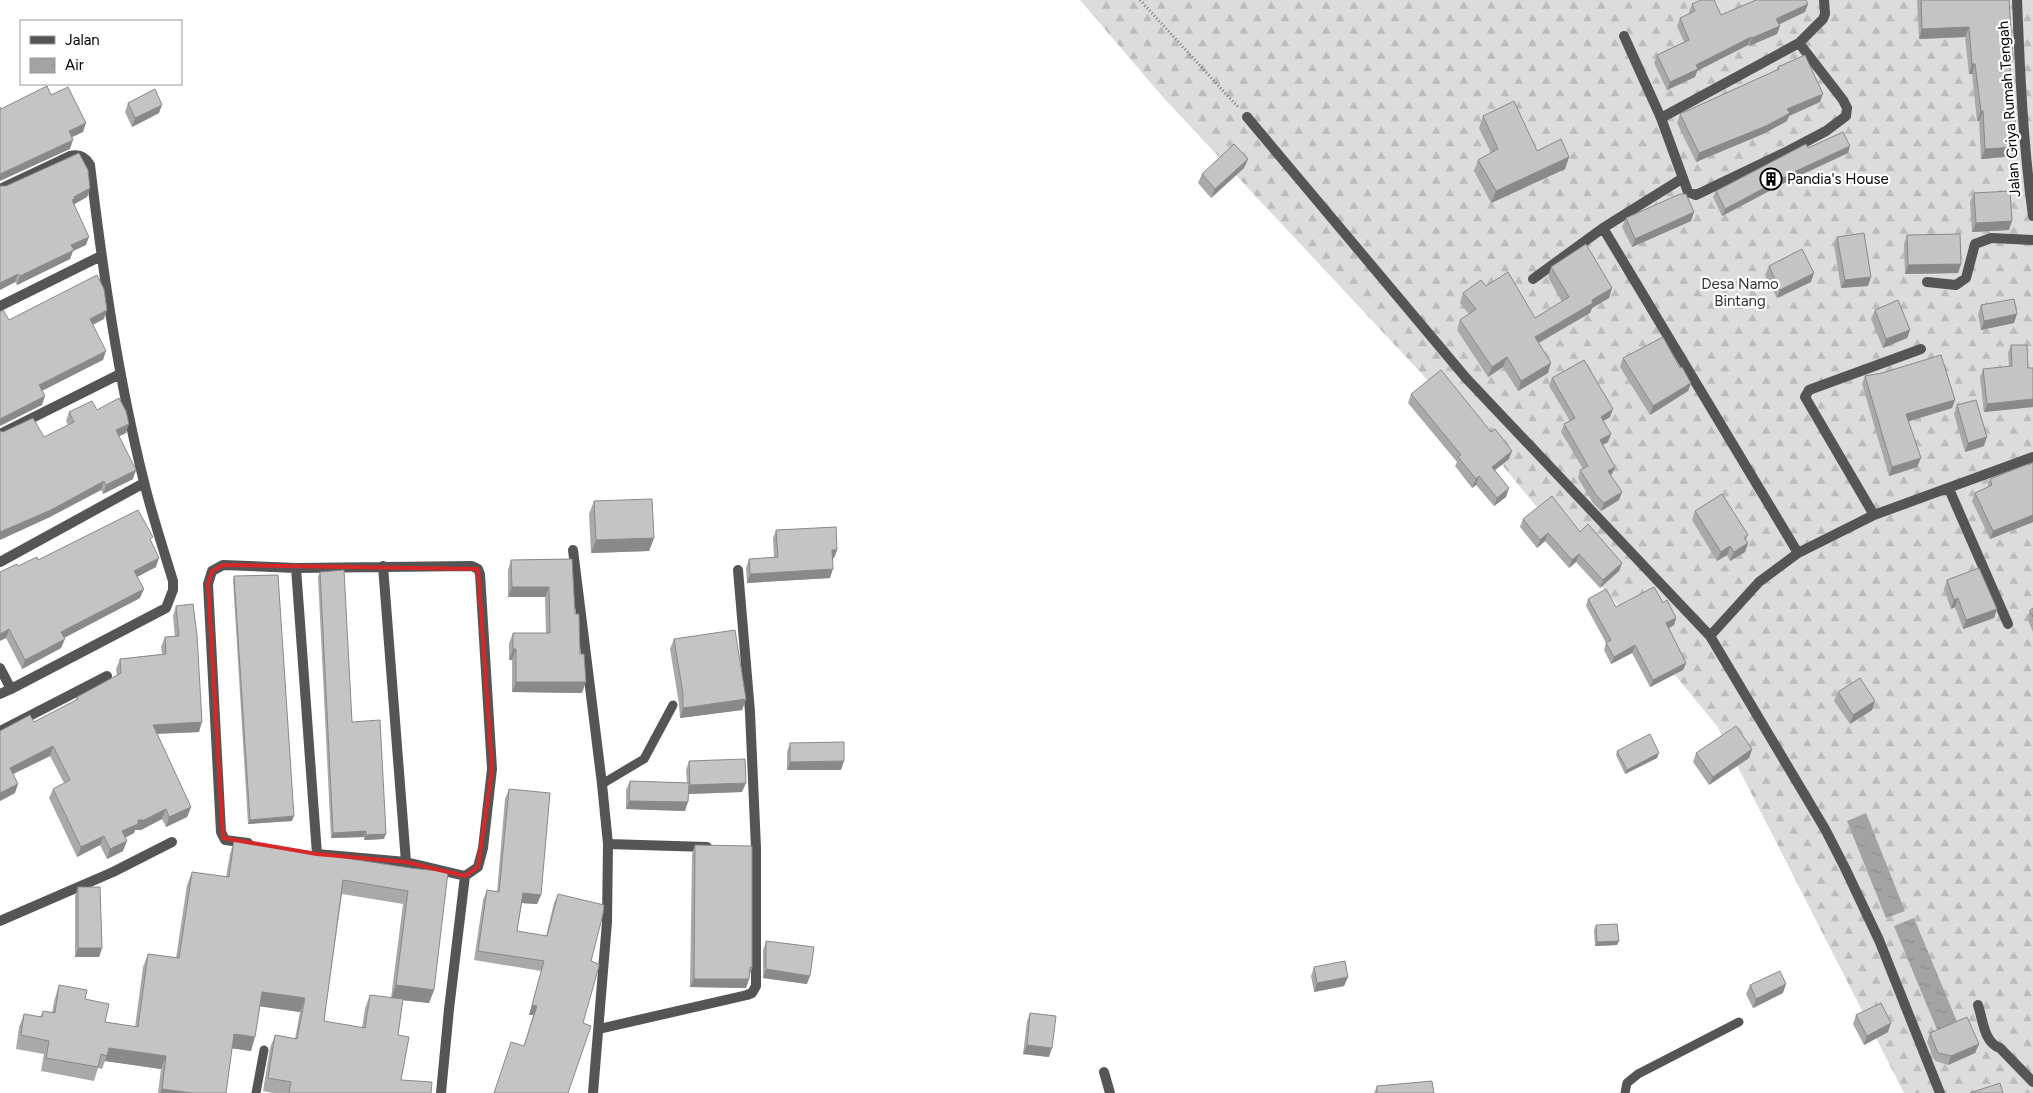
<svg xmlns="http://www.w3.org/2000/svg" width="2033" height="1093" font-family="Figtree,sans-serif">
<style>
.forest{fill:url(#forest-firs)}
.water{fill:url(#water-ripples)}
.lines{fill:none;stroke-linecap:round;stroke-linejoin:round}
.path{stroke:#777;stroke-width:3;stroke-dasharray:1 2.5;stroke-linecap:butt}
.service{stroke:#555;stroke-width:9}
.minor{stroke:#555;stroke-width:10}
.wall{fill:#a9a9a9;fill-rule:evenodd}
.shaded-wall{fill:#898989}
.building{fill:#c4c4c4;stroke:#898989}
.marked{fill:none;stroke:#d62828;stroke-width:4;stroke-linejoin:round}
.labels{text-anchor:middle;stroke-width:4.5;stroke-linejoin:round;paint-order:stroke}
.street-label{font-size:15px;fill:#000;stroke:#fff}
.poi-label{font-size:15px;fill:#000;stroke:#fff;text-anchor:start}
.park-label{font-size:15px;fill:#333;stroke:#fff}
</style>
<defs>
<pattern id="forest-firs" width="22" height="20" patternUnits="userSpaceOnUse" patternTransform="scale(1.25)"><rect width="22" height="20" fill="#dcdcdc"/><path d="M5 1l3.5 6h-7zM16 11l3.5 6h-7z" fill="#bbb"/></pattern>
<pattern id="water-ripples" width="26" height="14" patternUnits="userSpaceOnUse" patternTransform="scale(1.25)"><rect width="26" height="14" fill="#a3a3a3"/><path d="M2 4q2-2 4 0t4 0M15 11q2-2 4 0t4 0" fill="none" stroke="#8b8b8b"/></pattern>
</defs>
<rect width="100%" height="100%" fill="#fff"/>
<!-- forest -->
<path class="forest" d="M 1080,0 L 2033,0 L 2033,1093 L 1904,1093 L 1717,726 L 1466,421 L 1161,95 Z"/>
<!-- water -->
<path class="water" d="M 1866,813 L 1905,911 L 1886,918 L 1847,821 Z
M 1914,918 L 1958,1024 L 1938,1032 L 1894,926 Z"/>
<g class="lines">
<!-- path -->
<path class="path" d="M 1140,0 L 1238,107"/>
<!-- service -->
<path class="service" d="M 602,784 L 644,759 L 673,705
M 256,1093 L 264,1050
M 1625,1093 L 1627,1083 L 1638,1074 L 1739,1022"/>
<!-- minor -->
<path class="minor" d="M 2017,0 C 2020,72 2023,145 2033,216
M 1624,36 L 1661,118 L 1688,192 L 1696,195 L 1788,151 L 1826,131 L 1846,116 L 1847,108 L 1843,100 L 1799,43
M 1247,117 L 1466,378 L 1710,636 L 1825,829 L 1845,868 L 1879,940 L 1940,1093
M 1661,118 L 1799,43 L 1823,19 L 1825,14 L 1824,0
M 1683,178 L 1603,228 L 1798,553
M 0,189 L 70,156 C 79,154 85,156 90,165 C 103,272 118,378 144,482 C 152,515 163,548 173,581 L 173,590 L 166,608 L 11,689
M 1533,279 L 1603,228
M 1927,282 L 1956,285 L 1966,278 L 1975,244 L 1991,238 L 2033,240
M 0,306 L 101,256
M 0,434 L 120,374
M 1949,489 L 2008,624
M 1874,515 L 1805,397 L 1809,390 L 1921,349
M 573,550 L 602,784 L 608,844 L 607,922 L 593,1093
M 0,562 L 144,483
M 383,566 L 406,862
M 296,568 L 317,854
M 1710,636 L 1759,582 L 1798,553 L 1874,515 L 2033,457
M 0,668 L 11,689 L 0,694
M 0,731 L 107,676
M 248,843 L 225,840 L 221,832 L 208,584 L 212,571 L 223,565 L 296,568 L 472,566 L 478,569 L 480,574 L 492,769 L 483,848 L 478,867 L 465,876
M 608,844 L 707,847
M 317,854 L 406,862 L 465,876 L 449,1009 L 441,1093
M 0,921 L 113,872 L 172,842
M 1978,1005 C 1983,1020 1984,1043 2000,1048 L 2033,1082
M 599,1029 L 747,995 L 752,993 L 756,986 L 756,848 L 750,712 L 738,570
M 1104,1072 L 1110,1093"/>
</g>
<!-- wall -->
<path class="wall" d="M 1917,0 L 2009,0 L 2013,60 L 2010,69 L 2015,156 L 1981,159 L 1979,121 L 1977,121 L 1972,74 L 1969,74 L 1965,37 L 1919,39 Z
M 1692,4 L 1721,15 L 1808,4 L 1805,12 L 1779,24 L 1780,26 L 1777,34 L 1749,46 L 1748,45 L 1697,71 L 1695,77 L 1667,90 L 1654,63 L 1657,55 L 1684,42 L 1677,26 L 1680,18 L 1690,14 L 1689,12 Z
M 1778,67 L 1820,102 L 1789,116 L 1787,121 L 1763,134 L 1696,162 L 1677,123 L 1680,114 L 1777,70 Z
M 128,103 L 159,113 L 132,127 L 125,112 Z
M 1483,116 L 1537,151 L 1569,157 L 1565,169 L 1491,203 L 1474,171 L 1478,160 L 1491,153 L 1479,128 Z
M 1808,148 L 1848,153 L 1790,180 L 1722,216 L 1713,197 L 1716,191 Z
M 1248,159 L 1244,168 L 1211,198 L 1198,183 L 1202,174 Z
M 0,186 L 90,188 L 87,197 L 74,204 L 86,245 L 73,251 L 70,259 L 17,285 L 15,282 L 0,290 Z
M 1974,193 L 2009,230 L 1972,232 L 1970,202 Z
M 1626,218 L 1691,221 L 1632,247 L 1622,227 Z
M 1907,235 L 1961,264 L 1958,273 L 1905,274 L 1904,244 Z
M 1837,237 L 1868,286 L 1841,288 L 1834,245 Z
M 1769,266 L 1811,282 L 1777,298 L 1765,275 Z
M 1551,267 L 1612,288 L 1609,298 L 1592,308 L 1590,313 L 1539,343 L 1548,373 L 1518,391 L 1503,367 L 1488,377 L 1457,330 L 1460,320 L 1469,314 L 1460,303 L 1463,293 L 1486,286 L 1535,318 L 1562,302 L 1548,277 Z
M 1981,305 L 2014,323 L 1981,330 L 1978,314 Z
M 1875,310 L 1910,330 L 1907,338 L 1883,348 L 1871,319 Z
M 2011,345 L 2028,368 L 2033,368 L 2033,407 L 1984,412 L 1980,377 L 1983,369 L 2009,367 L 2008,353 Z
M 1623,358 L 1680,368 L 1691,383 L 1688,391 L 1650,415 L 1620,367 Z
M 1865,376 L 1955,400 L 1952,408 L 1909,421 L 1917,467 L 1889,476 L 1862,384 Z
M 1552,378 L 1610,417 L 1603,421 L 1608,442 L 1603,445 L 1615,467 L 1612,474 L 1611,475 L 1619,500 L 1601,511 L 1593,503 L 1578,478 L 1580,470 L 1583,469 L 1561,432 L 1564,424 L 1570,421 L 1549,386 Z
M 1411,394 L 1509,459 L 1495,470 L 1506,497 L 1494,506 L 1476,485 L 1472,488 L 1455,466 L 1457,462 L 1408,403 Z
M 1957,405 L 1984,446 L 1965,452 L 1954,414 Z
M 97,410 L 126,433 L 119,436 L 133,479 L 103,494 L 101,490 L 48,518 L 3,432 L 44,437 L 68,425 L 66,421 L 69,412 Z
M 2033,463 L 2033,522 L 1990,539 L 1972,501 L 1975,493 L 1987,488 L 1990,479 Z
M 594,501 L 654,538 L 649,551 L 591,553 L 589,514 Z
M 1695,511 L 1748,535 L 1746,540 L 1748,543 L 1745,552 L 1730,561 L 1727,555 L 1717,561 L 1692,520 Z
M 1523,519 L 1580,532 L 1622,563 L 1619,571 L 1600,588 L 1576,562 L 1569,568 L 1545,541 L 1537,548 L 1520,527 Z
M 776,530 L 837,550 L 834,558 L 832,558 L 830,578 L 747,583 L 746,568 L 749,559 L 774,558 L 773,538 Z
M 151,542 L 156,567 L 137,577 L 140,598 L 64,638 L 61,648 L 22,669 L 6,638 L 18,566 L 38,560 Z
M 572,559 L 575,614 L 580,654 L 582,693 L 512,692 L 512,660 L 509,660 L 509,643 L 513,633 L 546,633 L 545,597 L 508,597 L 508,570 L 511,560 Z
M 320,572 L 352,722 L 384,839 L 364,840 L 364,837 L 331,838 L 318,577 Z
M 234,576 L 292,821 L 248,824 L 233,580 Z
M 1947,580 L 1997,609 L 1994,618 L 1963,629 L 1955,607 L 1951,609 L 1944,589 Z
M 1588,599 L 1616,607 L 1663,603 L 1676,618 L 1674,625 L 1669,628 L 1686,663 L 1683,670 L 1650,687 L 1632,653 L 1611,664 L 1604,650 L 1606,643 L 1586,606 Z
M 176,606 L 199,732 L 157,734 L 191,807 L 187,817 L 166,827 L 162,819 L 141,830 L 135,830 L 134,833 L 125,838 L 123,851 L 107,859 L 100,845 L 77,857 L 49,798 L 53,789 L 64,783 L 50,756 L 13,774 L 15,793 L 0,801 L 34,722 L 75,701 L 77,697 L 117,676 L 116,669 L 120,659 L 162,654 L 161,647 L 165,637 L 175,637 L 173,616 Z
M 2033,608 L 2033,632 L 2027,618 L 2030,610 Z
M 674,639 L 746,699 L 742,710 L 680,718 L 679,704 L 670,649 Z
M 1838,692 L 1872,710 L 1850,724 L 1834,701 Z
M 790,743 L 841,770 L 787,770 L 787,752 Z
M 1752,749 L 1749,758 L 1709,785 L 1693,762 L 1696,753 Z
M 1617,751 L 1657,758 L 1625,774 L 1616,755 Z
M 689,761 L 742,792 L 688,794 L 685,811 L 626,809 L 626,790 L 630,781 L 687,783 L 686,770 Z
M 509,789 L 541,895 L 537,904 L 522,903 L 517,931 L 546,936 L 554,903 L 558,894 L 591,961 L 524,1046 L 533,1015 L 529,1015 L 541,971 L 474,960 L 483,900 L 487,890 L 497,892 L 505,799 Z
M 234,841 L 410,868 L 434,990 L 429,1003 L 403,1000 L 398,1035 L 401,1080 L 431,1093 L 273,1093 L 263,1091 L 270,1048 L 275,1035 L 295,1039 L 300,1012 L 260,1006 L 251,1051 L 232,1048 L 226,1093 L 158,1093 L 161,1069 L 105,1061 L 102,1069 L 98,1068 L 94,1081 L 41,1071 L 44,1054 L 16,1049 L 19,1027 L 24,1014 L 40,1017 L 43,1011 L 52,1012 L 55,998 L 59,985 L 85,999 L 105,1022 L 135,1027 L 143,967 L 148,954 L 176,958 L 187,885 L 192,872 L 226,877 L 230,854 ZM 342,894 L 403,904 L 391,998 L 370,995 L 365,1008 L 362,1028 L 324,1021 Z
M 695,845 L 752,968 L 746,988 L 690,987 L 692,854 Z
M 78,887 L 102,948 L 99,957 L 75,957 L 75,896 Z
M 1596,925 L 1617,945 L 1595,946 L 1594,930 Z
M 766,941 L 807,984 L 763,978 L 763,950 Z
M 1314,967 L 1348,977 L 1344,986 L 1314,992 L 1311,976 Z
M 1750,985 L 1783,993 L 1753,1008 L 1746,994 Z
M 1030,1013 L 1049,1057 L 1023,1054 L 1027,1021 Z
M 1856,1015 L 1888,1032 L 1864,1045 L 1853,1024 Z
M 1930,1033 L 1979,1044 L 1975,1053 L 1948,1065 L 1935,1061 L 1927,1042 Z
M 1377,1086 L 1434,1093 L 1374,1093 Z"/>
<!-- shaded-wall -->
<path class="shaded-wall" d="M 1808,4 L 1805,12 L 1774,27 L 1776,19 Z
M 1780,26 L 1777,34 L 1749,46 L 1752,38 Z
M 1969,27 L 1965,37 L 1919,39 L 1922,29 Z
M 1751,37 L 1748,45 L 1697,71 L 1695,77 L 1667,90 L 1670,82 L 1696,65 Z
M 2013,60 L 2010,70 L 2009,61 Z
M 1972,64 L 1975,64 L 1972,74 L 1969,74 Z
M 1823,94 L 1820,102 L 1789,116 L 1787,121 L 1763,134 L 1696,162 L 1699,153 L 1787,109 Z
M 162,105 L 159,113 L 132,127 L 135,118 Z
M 1981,111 L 1983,111 L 1979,121 L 1977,121 Z
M 86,123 L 83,132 L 66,140 L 69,131 Z
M 73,140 L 70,149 L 0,181 L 0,174 Z
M 1850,146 L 1848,153 L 1790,180 L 1722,216 L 1725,209 L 1792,173 Z
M 2018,147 L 2015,156 L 1981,159 L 1985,149 Z
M 1569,157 L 1565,169 L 1491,203 L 1496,191 Z
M 1248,159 L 1244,168 L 1211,198 L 1215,189 Z
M 90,188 L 87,197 L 73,205 L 72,200 L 74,197 Z
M 1694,212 L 1691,221 L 1632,247 L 1635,239 Z
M 2012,221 L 2009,230 L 1972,232 L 1976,223 Z
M 89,237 L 86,245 L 73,251 L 70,259 L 17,285 L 20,276 L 71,245 Z
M 1961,264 L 1958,273 L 1905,274 L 1908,265 Z
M 1814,273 L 1811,282 L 1777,298 L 1780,290 Z
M 18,274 L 15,282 L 0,290 L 0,283 Z
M 1871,277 L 1868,286 L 1841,288 L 1845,280 Z
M 1612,288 L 1609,298 L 1592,308 L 1590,313 L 1531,347 L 1535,337 L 1592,300 Z
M 107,310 L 104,319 L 87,328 L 90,319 Z
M 2017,314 L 2014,323 L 1981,330 L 1984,321 Z
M 1910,330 L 1907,338 L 1883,348 L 1886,339 Z
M 106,351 L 103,360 L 36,394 L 39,385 Z
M 1507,357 L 1503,367 L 1488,377 L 1492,367 Z
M 1551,363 L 1548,373 L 1518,391 L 1521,381 Z
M 1691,383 L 1688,391 L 1650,415 L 1653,406 Z
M 45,396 L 42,405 L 0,426 L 0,419 Z
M 2033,399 L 2033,407 L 1984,412 L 1987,404 Z
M 1955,400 L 1952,408 L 1903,423 L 1906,414 Z
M 1613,409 L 1610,417 L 1598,424 L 1601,417 Z
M 129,424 L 126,433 L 113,439 L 116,430 Z
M 1611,434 L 1608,442 L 1597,448 L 1600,440 Z
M 1987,437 L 1984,446 L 1965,452 L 1968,443 Z
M 1512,451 L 1509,459 L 1489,475 L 1492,467 Z
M 1921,458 L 1917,467 L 1889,476 L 1892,467 Z
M 1615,467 L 1612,474 L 1605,478 L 1608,471 Z
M 136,470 L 133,479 L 103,494 L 106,485 Z
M 1479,476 L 1476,485 L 1472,488 L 1476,479 Z
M 104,481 L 101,490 L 48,518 L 0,540 L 0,532 Z
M 1509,488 L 1506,497 L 1494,506 L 1497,498 Z
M 1622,492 L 1619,500 L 1601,511 L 1604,503 Z
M 2033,515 L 2033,522 L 1990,539 L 1993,531 Z
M 1548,533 L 1545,541 L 1537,548 L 1540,540 Z
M 654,538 L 649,551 L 591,553 L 596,540 Z
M 1748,543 L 1745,552 L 1730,561 L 1734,552 Z
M 1730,546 L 1727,555 L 1717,561 L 1721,552 Z
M 832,550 L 837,550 L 834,558 L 829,559 Z
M 1579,554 L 1576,562 L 1569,568 L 1572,560 Z
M 159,558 L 156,567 L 131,580 L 134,571 Z
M 1622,563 L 1619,571 L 1600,588 L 1603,580 Z
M 833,569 L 830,578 L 747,583 L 750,574 Z
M 512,587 L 549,587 L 545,597 L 508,597 Z
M 144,589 L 140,598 L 58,641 L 61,632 Z
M 1958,598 L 1955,607 L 1951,609 L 1954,600 Z
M 1997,609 L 1994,618 L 1963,629 L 1966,620 Z
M 1676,618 L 1674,625 L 1664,631 L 1666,623 Z
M 9,629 L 6,638 L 0,641 L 0,634 Z
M 65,639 L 61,648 L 22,669 L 25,660 Z
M 1635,645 L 1632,653 L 1611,664 L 1614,657 Z
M 513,649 L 516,649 L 512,660 L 509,660 Z
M 1686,663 L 1683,670 L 1650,687 L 1653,680 Z
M 516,682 L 586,682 L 582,693 L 512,692 Z
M 746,699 L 742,710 L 680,718 L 683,708 Z
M 1875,701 L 1872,710 L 1850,724 L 1853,715 Z
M 202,722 L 199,732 L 149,734 L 153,725 Z
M 53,746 L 50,756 L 7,777 L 10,768 Z
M 1752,749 L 1749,758 L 1709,785 L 1713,777 Z
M 1659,753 L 1657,758 L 1625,774 L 1627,770 Z
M 844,761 L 841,770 L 787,770 L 790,762 Z
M 746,783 L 742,792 L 687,794 L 690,785 Z
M 18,784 L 15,793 L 0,801 L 0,793 Z
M 629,801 L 688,802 L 685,811 L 626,809 Z
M 191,807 L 187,817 L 166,827 L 169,817 Z
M 166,809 L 162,819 L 141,830 L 135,830 L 134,833 L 119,841 L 122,831 L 138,820 Z
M 294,816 L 292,821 L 248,824 L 250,820 Z
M 366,831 L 364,837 L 331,838 L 333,833 Z
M 386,834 L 384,839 L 364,840 L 366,835 Z
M 104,836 L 100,845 L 77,857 L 81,847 Z
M 127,841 L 123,851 L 107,859 L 110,849 Z
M 523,893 L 541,895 L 537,904 L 520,903 Z
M 1619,941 L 1617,945 L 1595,946 L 1597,942 Z
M 78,948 L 102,948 L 99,957 L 75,957 Z
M 766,969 L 810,976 L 807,984 L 763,978 Z
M 1348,977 L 1344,986 L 1314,992 L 1317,983 Z
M 694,979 L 749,979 L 746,988 L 690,987 Z
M 1786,984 L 1783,993 L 1753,1008 L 1756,999 Z
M 396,985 L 434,990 L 429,1003 L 391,999 Z
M 262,992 L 305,998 L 300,1012 L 257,1006 Z
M 532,1005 L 537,1006 L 533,1015 L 529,1015 Z
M 1891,1023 L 1888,1032 L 1864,1045 L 1867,1036 Z
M 234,1034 L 255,1037 L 251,1051 L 229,1048 Z
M 1979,1044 L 1975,1053 L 1948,1065 L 1951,1056 Z
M 1027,1045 L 1052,1048 L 1049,1057 L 1023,1054 Z
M 109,1048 L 166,1056 L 161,1069 L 105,1061 Z
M 162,1089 L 192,1093 L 160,1093 Z"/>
<!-- building -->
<path class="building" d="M 1701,0 L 1714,0 L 1721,15 L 1756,0 L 1806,0 L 1808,4 L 1776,19 L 1780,26 L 1752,38 L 1751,37 L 1696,65 L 1698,69 L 1670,82 L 1657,55 L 1689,40 L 1680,18 L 1695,11 L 1692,4 Z
M 1921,0 L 2009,0 L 2013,60 L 2009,61 L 2018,147 L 1985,149 L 1983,111 L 1981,111 L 1975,64 L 1972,64 L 1969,27 L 1922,29 Z
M 1805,55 L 1823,94 L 1787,109 L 1790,113 L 1766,126 L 1699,153 L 1680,114 L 1779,69 L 1778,67 Z
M 47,86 L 51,95 L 68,87 L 86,123 L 69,131 L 73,140 L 0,174 L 0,107 L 1,109 Z
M 155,89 L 162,105 L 135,118 L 128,103 Z
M 1514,101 L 1537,151 L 1561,139 L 1569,157 L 1496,191 L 1478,160 L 1498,149 L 1483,116 Z
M 1843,132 L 1850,146 L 1792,173 L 1725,209 L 1716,191 L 1806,144 L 1808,148 Z
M 1234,144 L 1248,159 L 1215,189 L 1202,174 Z
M 79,153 L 88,170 L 90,188 L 74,197 L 75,199 L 72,200 L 89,237 L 71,245 L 74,250 L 20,276 L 18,274 L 0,283 L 0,186 L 6,186 Z
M 2010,191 L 2012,221 L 1976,223 L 1974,193 Z
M 1680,194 L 1686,194 L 1694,212 L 1635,239 L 1626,218 Z
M 1864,233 L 1871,277 L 1845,280 L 1837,237 Z
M 1960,234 L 1961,264 L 1908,265 L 1907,235 Z
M 1586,244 L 1612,288 L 1592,300 L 1593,303 L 1535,337 L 1551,363 L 1521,381 L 1507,357 L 1492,367 L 1460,320 L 1476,309 L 1463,293 L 1481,280 L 1486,286 L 1508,272 L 1535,318 L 1569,297 L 1551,267 Z
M 1802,249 L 1814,273 L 1780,290 L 1769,266 Z
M 97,275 L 104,289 L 107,310 L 90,319 L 106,351 L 39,385 L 45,396 L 0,419 L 0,312 L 3,310 L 9,320 Z
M 2014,299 L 2017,314 L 1984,321 L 1981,305 Z
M 1898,300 L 1910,330 L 1886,339 L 1875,310 Z
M 1663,337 L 1680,368 L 1682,367 L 1691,383 L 1653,406 L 1623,358 Z
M 2011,345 L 2027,345 L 2028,368 L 2033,368 L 2033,399 L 1987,404 L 1983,369 L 2012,366 Z
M 1941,355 L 1955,400 L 1906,414 L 1921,458 L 1892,467 L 1865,376 L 1882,373 Z
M 1584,360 L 1613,409 L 1601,417 L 1611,434 L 1600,440 L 1615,467 L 1608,471 L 1622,492 L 1604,503 L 1596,495 L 1580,470 L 1588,466 L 1564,424 L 1575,418 L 1552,378 Z
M 1441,370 L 1491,432 L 1495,429 L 1512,451 L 1492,467 L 1509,488 L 1497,498 L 1479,476 L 1476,479 L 1458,457 L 1461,455 L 1411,394 Z
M 119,398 L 126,411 L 129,424 L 116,430 L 136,470 L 106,485 L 104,481 L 51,510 L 0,532 L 0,431 L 3,432 L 33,418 L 44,437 L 74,422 L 69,412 L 92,401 L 97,410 Z
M 1976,400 L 1987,437 L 1968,443 L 1957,405 Z
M 2033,463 L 2033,515 L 1993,531 L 1975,493 L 1992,485 L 1990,479 L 2023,466 Z
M 1722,494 L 1748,535 L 1744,538 L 1748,543 L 1734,552 L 1730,546 L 1721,552 L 1695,511 Z
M 1552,496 L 1580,532 L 1588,524 L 1622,563 L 1603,580 L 1579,554 L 1572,560 L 1548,533 L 1540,540 L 1523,519 Z
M 652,499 L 654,538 L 596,540 L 594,501 Z
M 138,510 L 153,537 L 150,539 L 159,558 L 134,571 L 144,589 L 61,632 L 65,639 L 25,660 L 9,629 L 0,634 L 0,572 L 17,564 L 18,566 L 37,557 L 38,560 Z
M 836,527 L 837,550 L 832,550 L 833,569 L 750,574 L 749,559 L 778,557 L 776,530 Z
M 572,559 L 575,614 L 579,614 L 580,654 L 584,654 L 586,682 L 516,682 L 516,649 L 513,649 L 513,633 L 550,633 L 549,587 L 512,587 L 511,560 Z
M 1979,568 L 1997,609 L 1966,620 L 1958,598 L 1954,600 L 1947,580 Z
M 344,570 L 352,722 L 380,720 L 386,834 L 366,835 L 366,831 L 333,833 L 320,572 Z
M 278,575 L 294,816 L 250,820 L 234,576 Z
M 1654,587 L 1663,603 L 1667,600 L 1676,618 L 1666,623 L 1686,663 L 1653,680 L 1635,645 L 1614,657 L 1606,643 L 1611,640 L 1588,599 L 1606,589 L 1616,607 Z
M 193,604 L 197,635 L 202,722 L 153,725 L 191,807 L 169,817 L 166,809 L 144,820 L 138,820 L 138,824 L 122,831 L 127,841 L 110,849 L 104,836 L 81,847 L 53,789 L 70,780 L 53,746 L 10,768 L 18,784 L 0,793 L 0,731 L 30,715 L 34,722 L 78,699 L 77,697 L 121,673 L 120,659 L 166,654 L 165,637 L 179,636 L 176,606 Z
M 2033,608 L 2033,617 L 2030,610 Z
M 735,630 L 746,699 L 683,708 L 683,694 L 674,639 Z
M 1860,678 L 1875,701 L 1853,715 L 1838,692 Z
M 1736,726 L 1752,749 L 1713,777 L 1696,753 Z
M 1650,734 L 1659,753 L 1627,770 L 1617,751 Z
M 844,742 L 844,761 L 790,762 L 790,743 Z
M 745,759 L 746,783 L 690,785 L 689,761 Z
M 630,781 L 689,783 L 688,802 L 629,801 Z
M 509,789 L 550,793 L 541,895 L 523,893 L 517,931 L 547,936 L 558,894 L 604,905 L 603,914 L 591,961 L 599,964 L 599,966 L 583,1023 L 591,1026 L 568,1093 L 494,1093 L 511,1042 L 524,1046 L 537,1006 L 532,1005 L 544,961 L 478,951 L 487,890 L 499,892 Z
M 234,841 L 410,868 L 448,872 L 434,990 L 396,985 L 408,891 L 343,880 L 324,1021 L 365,1028 L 370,995 L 403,999 L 398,1035 L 409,1037 L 401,1080 L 432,1082 L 431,1093 L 289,1093 L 291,1082 L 268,1078 L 275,1035 L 297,1039 L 305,998 L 262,992 L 255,1037 L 234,1034 L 226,1093 L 192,1093 L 162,1089 L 166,1056 L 109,1048 L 107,1056 L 101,1054 L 98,1067 L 46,1058 L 49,1041 L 21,1035 L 24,1014 L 42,1017 L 43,1011 L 55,1013 L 59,985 L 87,990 L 85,999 L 109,1004 L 105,1022 L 138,1027 L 148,954 L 179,958 L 192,872 L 229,877 Z
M 695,845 L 752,846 L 752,968 L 750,967 L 749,979 L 694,979 Z
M 78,887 L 100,887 L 102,948 L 78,948 Z
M 1617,924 L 1619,941 L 1597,942 L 1596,925 Z
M 766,941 L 814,947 L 810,976 L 766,969 Z
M 1345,961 L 1348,977 L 1317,983 L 1314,967 Z
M 1780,971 L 1786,984 L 1756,999 L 1750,985 Z
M 1881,1003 L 1891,1023 L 1867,1036 L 1856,1015 Z
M 1030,1013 L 1056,1016 L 1052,1048 L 1027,1045 Z
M 1967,1017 L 1979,1044 L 1951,1056 L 1938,1053 L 1930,1033 Z
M 1432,1081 L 1434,1093 L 1377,1093 L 1377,1086 Z
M 2000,1083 L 2003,1093 L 1970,1093 Z"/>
<!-- marked area -->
<path class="marked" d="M 223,565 L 478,569 L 492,769 L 478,867 L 465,876 L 406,862 L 317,854 L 223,838 L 208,584 L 212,571 Z"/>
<!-- icons -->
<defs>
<g id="building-ring" transform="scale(1.125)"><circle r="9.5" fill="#fff" stroke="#000" stroke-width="1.5"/><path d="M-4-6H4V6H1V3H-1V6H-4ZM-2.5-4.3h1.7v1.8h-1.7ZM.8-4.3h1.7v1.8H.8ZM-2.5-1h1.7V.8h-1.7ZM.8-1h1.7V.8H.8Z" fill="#000"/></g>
</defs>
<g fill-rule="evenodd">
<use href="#building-ring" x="1771" y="179"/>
</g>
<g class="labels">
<!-- street labels -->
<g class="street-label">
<text transform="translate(2009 109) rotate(-94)" y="5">Jalan Griya Rumah Tengah</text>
</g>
<!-- poi labels -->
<g class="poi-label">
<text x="1787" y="184">Pandia's House</text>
</g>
<!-- park labels -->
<g class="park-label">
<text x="1740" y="289">Desa Namo<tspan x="1740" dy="17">Bintang</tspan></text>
</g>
</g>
<!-- legend -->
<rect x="20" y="20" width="162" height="65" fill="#ffffff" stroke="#999999"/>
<rect x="30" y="36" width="25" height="8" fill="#555555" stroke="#999999"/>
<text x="65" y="45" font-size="15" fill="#000000">Jalan</text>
<rect x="30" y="58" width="25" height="15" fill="url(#water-ripples)" stroke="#999999"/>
<text x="65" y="70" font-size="15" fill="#000000">Air</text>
</svg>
